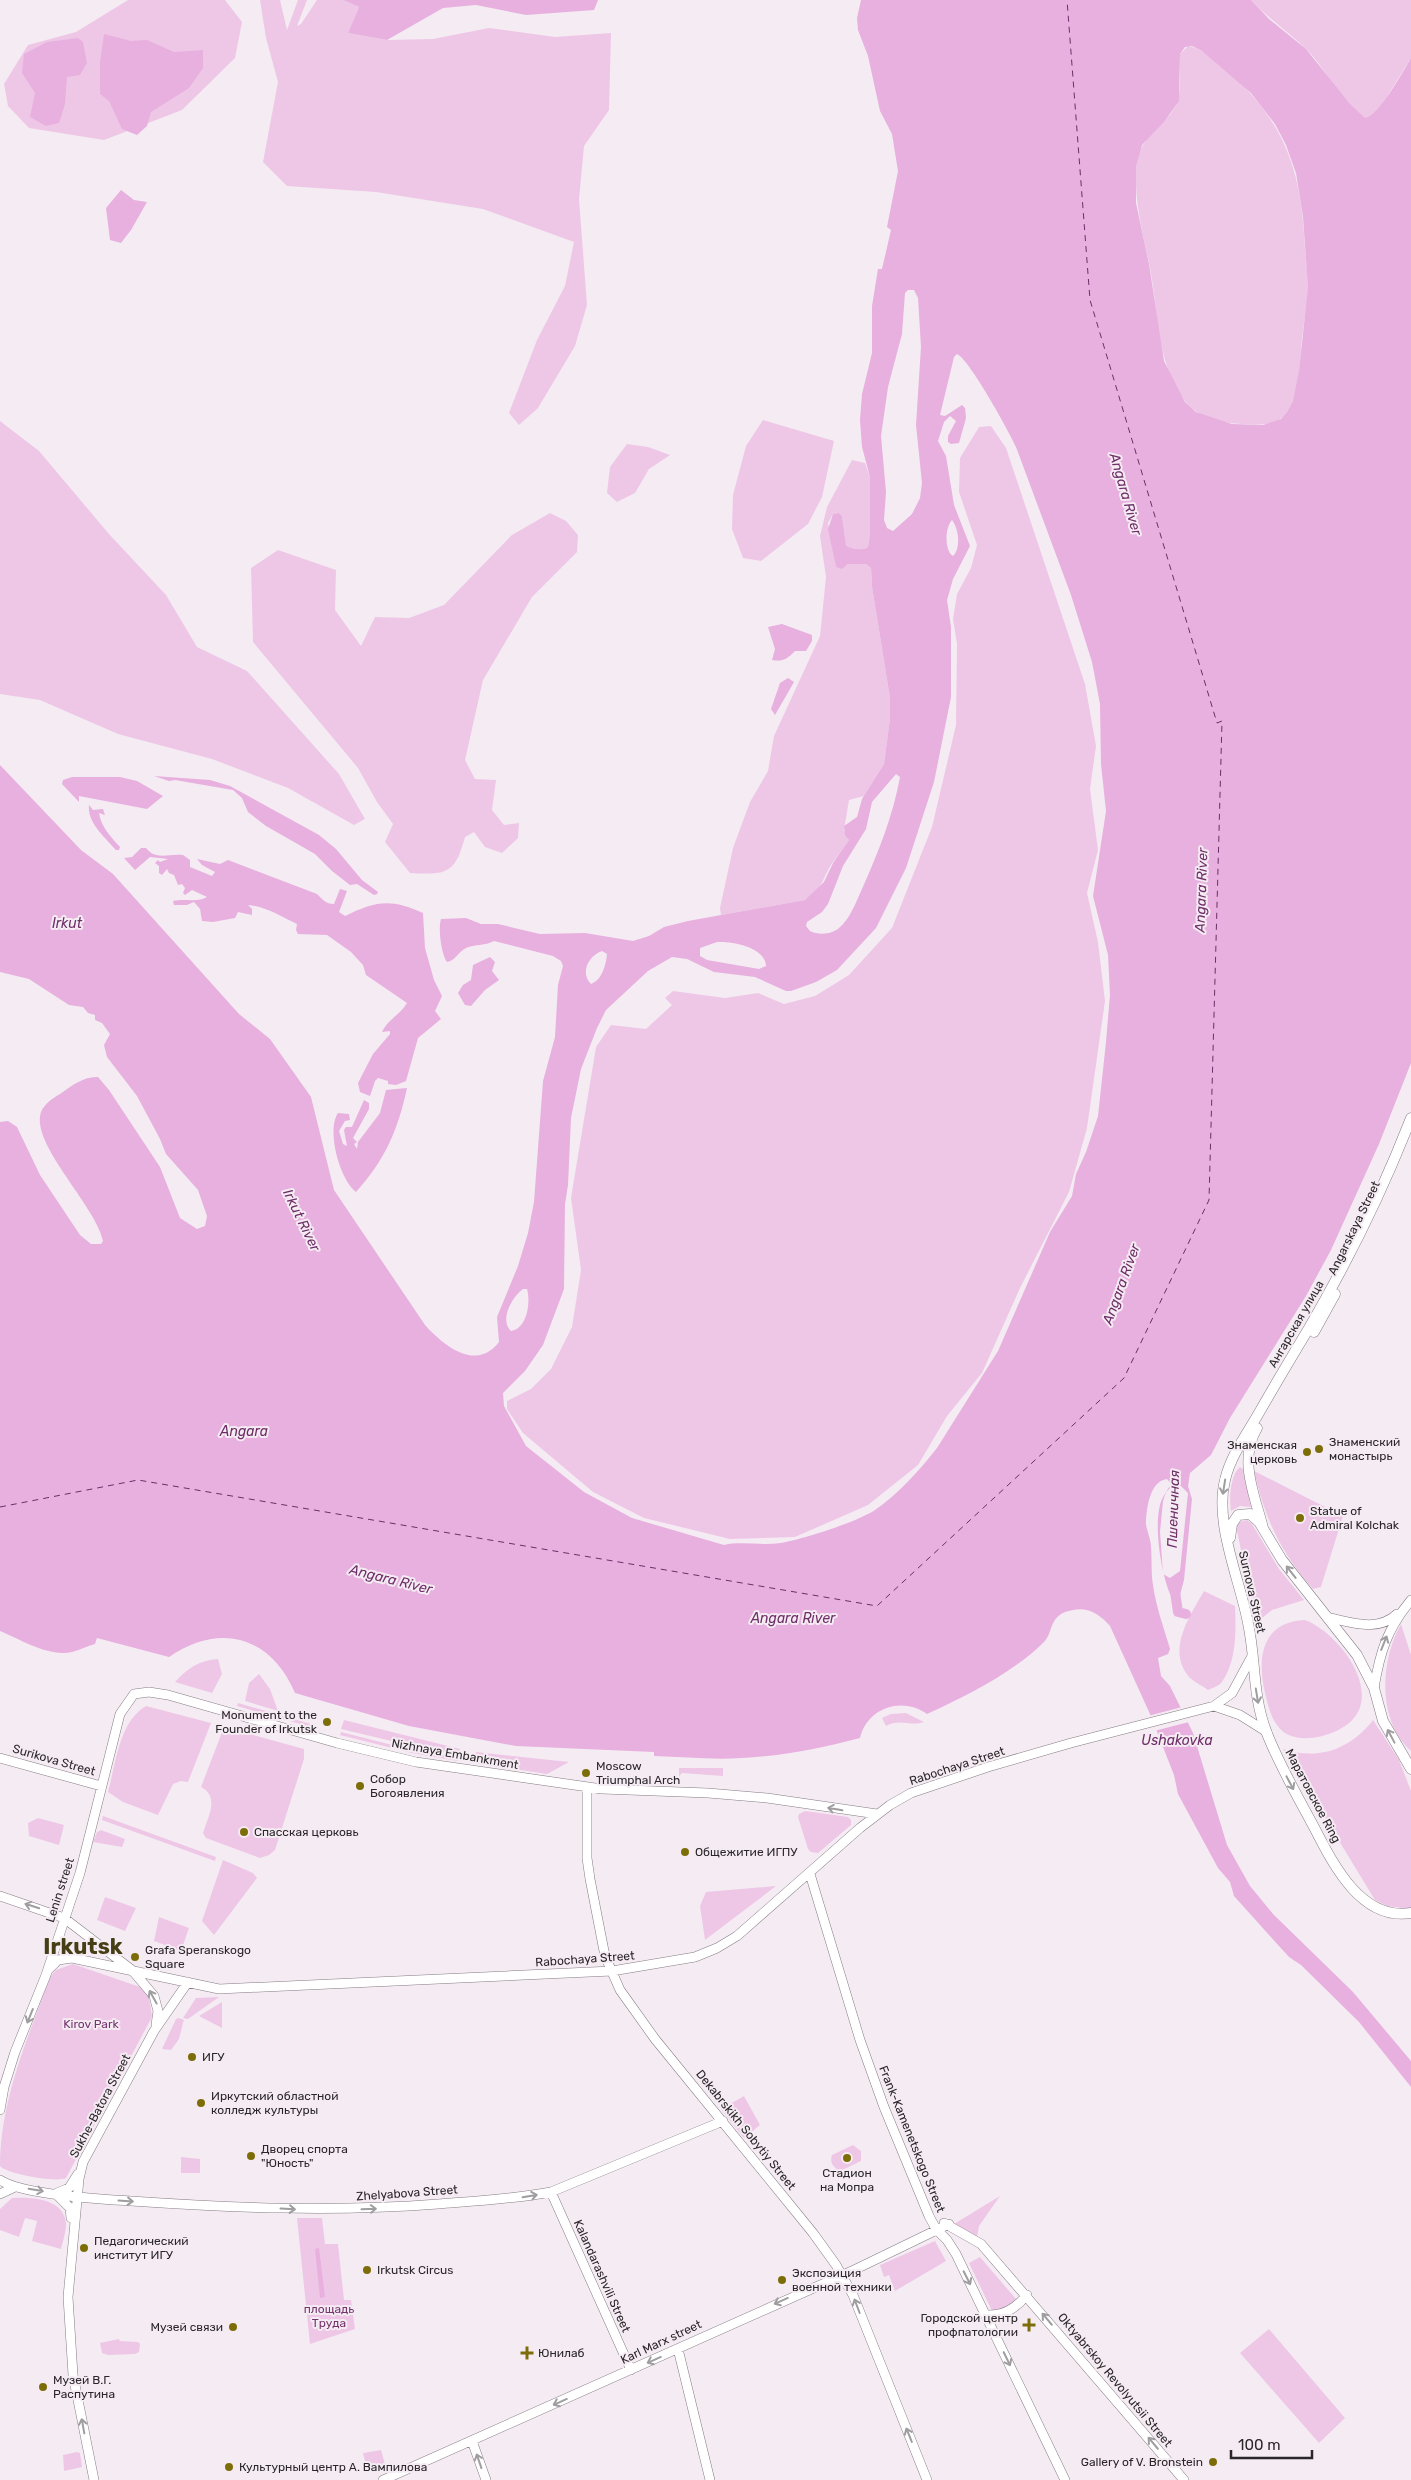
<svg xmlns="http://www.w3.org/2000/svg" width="1411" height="2480" font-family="Rubik,sans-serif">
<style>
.green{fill:#eec7e7}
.water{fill:#e7b0df;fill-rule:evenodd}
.pier{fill:#f5ebf3}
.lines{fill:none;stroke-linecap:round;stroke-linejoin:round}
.river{stroke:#e7b0df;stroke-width:10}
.ferry{stroke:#6e2e67;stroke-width:1;stroke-dasharray:6 5;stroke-linecap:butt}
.secondary-casing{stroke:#867c84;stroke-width:10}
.primary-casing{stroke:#867c84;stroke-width:11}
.secondary{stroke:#fff;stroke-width:9}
.primary{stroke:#fff;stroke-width:10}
.oneway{stroke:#9f9d9f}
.poi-dot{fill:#7c6d09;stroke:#f5ebf3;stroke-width:2}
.labels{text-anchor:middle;stroke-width:4;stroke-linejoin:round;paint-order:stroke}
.street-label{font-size:12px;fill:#2a2629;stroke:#f5ebf3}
.poi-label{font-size:12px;fill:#2a2629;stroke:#f5ebf3;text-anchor:start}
.park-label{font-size:12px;fill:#74346d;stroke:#f5ebf3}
.water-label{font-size:14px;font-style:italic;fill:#6e2e67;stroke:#f5ebf3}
.town-label{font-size:22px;font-weight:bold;fill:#463f16;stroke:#f5ebf3}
</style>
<rect width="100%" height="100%" fill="#f5ebf3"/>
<!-- green -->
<path class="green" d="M 128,0 L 225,0 L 242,22 L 235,58 L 182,110 L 104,140 L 29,128 L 8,106 L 4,84 L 28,45 L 76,32 Z
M 260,0 L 280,0 L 287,30 L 298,0 L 307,0 L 297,26 L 301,24 L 317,0 L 343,0 L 359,7 L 348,33 L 387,40 L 433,39 L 489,28 L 555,37 L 611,33 L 609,110 L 584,146 L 579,199 L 587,305 L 575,346 L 538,408 L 519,425 L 509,413 L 537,340 L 565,286 L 574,242 L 483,209 L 376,192 L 287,186 L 263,162 L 278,82 L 266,38 Z
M 1251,0 L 1411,0 L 1411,58 L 1378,111 L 1370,118 L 1365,118 C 1343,106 1326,69 1308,51 C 1290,33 1269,19 1251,0 Z
M 1188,46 C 1205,49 1224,66 1236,78 C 1289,131 1301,175 1305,248 C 1306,261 1308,275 1308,289 C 1307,305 1304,321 1302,338 C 1300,359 1300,395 1287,412 C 1276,428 1258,424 1242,424 C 1222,423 1198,418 1185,401 C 1155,361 1159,310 1149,263 C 1142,230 1134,199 1136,165 C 1138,139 1163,128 1175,107 C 1183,92 1179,70 1180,54 Z
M 763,420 L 834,441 L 822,497 L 808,524 L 761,561 L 743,558 L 732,529 L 733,495 L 746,446 Z
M 0,421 L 39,451 L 109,534 L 166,595 L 197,647 L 247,671 L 339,774 L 365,819 L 354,825 L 288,788 L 212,759 L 118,734 L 40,700 L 0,694 Z
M 991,426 L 1006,448 L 1085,684 L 1096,746 L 1090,789 L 1098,850 L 1087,893 L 1098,942 L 1105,1001 L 1087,1128 L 1069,1192 L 1020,1288 L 982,1373 L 947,1416 L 918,1465 L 868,1505 L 795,1537 L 730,1539 L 644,1518 L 593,1492 L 523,1433 L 507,1409 L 507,1401 L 531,1389 L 551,1369 L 572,1327 L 581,1270 L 571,1198 L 596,1047 L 611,1025 L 646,1029 L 672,1005 L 665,998 L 673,991 L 725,998 L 758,993 L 784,1004 L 815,996 L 849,975 L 892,928 L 932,827 L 956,725 L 957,644 L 953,619 L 957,594 L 971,568 L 977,545 L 959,492 L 960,458 L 979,427 Z
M 627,444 L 648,447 L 670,455 L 649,469 L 635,493 L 617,502 L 607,493 L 610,467 Z
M 852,460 L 865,463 L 870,477 L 870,533 L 868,547 C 863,551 850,549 846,545 L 842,516 L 839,513 L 833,514 L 828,523 L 836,567 L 844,567 L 848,564 L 866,564 L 871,568 L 872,587 L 890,698 L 890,718 L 884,764 L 864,796 L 849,800 L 844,830 L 849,840 C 844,848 838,855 833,862 C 822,877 824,889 805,900 L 721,915 L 720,908 L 733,848 L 750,802 L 768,771 L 774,736 L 820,636 L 826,577 L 820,536 L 827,507 Z
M 550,513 L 566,521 L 578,535 L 577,552 L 532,597 L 483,680 L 465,760 L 475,779 L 496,780 L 492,810 L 504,825 L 519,823 L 518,838 L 502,853 L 485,847 L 474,832 L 465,837 C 455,874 447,875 410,873 L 385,842 L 393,824 L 377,802 L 358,768 L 253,642 L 251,568 L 278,550 L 336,570 L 335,610 L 361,646 L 375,617 L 409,618 L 444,605 L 512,535 Z
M 1240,1467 L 1243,1469 L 1251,1507 L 1240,1506 L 1231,1511 C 1229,1499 1230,1475 1240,1467 Z
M 1254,1471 L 1343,1516 L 1321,1587 L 1313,1589 C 1280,1552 1265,1518 1254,1471 Z
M 1247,1520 L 1252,1524 L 1279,1569 L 1304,1600 L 1272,1610 L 1256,1623 L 1236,1526 L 1239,1522 Z
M 1204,1591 L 1235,1606 C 1236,1631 1237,1660 1222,1682 C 1219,1686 1212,1688 1208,1690 C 1203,1686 1194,1682 1189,1677 C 1166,1650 1190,1616 1204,1591 Z
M 1305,1620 C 1342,1634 1391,1702 1340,1729 C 1322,1739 1290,1745 1277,1725 C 1270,1716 1268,1704 1265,1693 C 1257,1658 1261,1622 1305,1620 Z
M 1401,1624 L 1411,1655 L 1411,1751 C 1377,1721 1380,1661 1401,1624 Z
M 218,1659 L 222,1674 L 212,1693 L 175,1682 C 187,1669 199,1660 218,1659 Z
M 259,1674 L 270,1689 L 278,1711 L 245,1701 L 249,1683 Z
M 238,1703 L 311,1724 L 311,1727 L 325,1731 L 237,1706 Z
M 146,1706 L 211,1723 L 188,1782 L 181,1781 L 173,1784 L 158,1815 L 123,1802 L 108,1792 C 116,1763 119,1722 146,1706 Z
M 906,1713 L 924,1722 C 911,1727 900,1718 886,1726 L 882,1718 L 891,1714 Z
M 344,1720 L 460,1749 L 459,1754 L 425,1749 L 341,1729 Z
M 1373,1720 L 1399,1760 L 1411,1791 L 1411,1909 L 1387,1906 L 1375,1900 L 1283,1749 C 1318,1761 1351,1749 1373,1720 Z
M 224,1727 L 304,1749 L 304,1759 L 275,1850 L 269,1855 L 260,1858 L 206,1838 L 203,1833 C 208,1817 220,1797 201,1787 Z
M 341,1732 L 412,1750 L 459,1757 L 458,1761 L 412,1753 L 340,1735 Z
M 476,1752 L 569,1762 L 547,1774 L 475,1763 L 475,1760 L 502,1764 L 503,1761 L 476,1757 Z
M 679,1768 L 723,1768 L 723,1776 L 682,1773 L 679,1776 Z
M 805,1811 L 848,1817 L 851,1820 L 851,1825 L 818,1853 L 811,1852 L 808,1849 L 798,1817 L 799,1814 Z
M 103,1816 L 216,1857 L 215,1861 L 102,1820 Z
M 38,1818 L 64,1825 L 59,1845 L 29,1836 L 28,1823 Z
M 101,1830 L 125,1839 L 122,1847 L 93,1842 L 97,1832 Z
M 223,1860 L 253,1873 L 257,1878 L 214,1935 L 202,1921 Z
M 776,1886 L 705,1940 L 700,1906 L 706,1892 Z
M 105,1897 L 136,1908 L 125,1931 L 97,1920 Z
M 159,1917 L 189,1928 L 181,1951 L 154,1941 Z
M 73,1964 L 140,1987 L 149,1996 L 152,2017 L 66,2178 C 57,2183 6,2174 0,2166 C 0,2100 28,2038 50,1977 L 56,1970 Z
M 219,1997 L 188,2019 L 183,2018 L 196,1998 Z
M 222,2002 L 222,2028 L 199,2016 Z
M 179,2018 L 184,2020 L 183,2023 L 179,2039 L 171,2050 L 162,2049 L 176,2019 Z
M 744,2096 L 760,2125 L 744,2138 L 721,2109 Z
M 853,2145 L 861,2151 L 861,2161 L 840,2171 C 834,2168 829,2162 832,2155 Z
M 181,2157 L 200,2159 L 200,2173 L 181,2173 Z
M 1000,2196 L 979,2226 L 977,2237 L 954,2224 Z
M 12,2198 C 30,2197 59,2198 65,2218 C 68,2226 63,2241 61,2249 L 32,2241 L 37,2221 L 25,2218 L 19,2237 L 0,2230 L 0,2209 Z
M 297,2218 L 322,2218 L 325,2244 L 338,2244 L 344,2300 L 351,2300 L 355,2329 L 310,2344 Z
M 935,2241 L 946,2261 L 895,2291 L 889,2275 L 884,2277 L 880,2265 Z
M 980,2257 L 1016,2299 L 1006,2310 L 992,2311 L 969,2263 Z
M 1269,2329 L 1345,2418 L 1319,2443 L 1240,2353 Z
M 119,2339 L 120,2341 L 138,2342 L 140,2344 L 139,2352 L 135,2354 L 108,2355 L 102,2353 L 100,2343 Z
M 381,2450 L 386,2468 C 371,2474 366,2468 363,2453 Z
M 77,2452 L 80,2453 L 82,2467 L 64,2471 L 63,2455 Z"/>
<!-- water -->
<path class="water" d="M 343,0 L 598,0 L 594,10 L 526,15 L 476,5 L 443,8 L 387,40 L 348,33 L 359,7 Z
M 861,0 L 1251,0 L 1269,19 L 1306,49 L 1350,104 L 1365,118 C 1378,117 1404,70 1411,58 L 1411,1063 L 1379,1144 L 1331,1250 L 1306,1296 L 1230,1418 L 1211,1455 L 1190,1473 L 1188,1486 L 1192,1499 L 1184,1580 L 1180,1595 L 1170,1594 C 1161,1572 1154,1528 1160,1505 C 1162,1497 1167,1491 1171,1484 L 1167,1479 C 1150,1481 1147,1507 1146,1520 C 1145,1528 1151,1538 1151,1547 C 1152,1559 1151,1573 1153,1585 C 1156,1607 1164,1628 1170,1649 L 1168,1654 L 1158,1658 L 1161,1676 L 1170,1686 L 1193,1733 L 1227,1845 L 1250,1886 L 1273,1914 L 1353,1992 L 1411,2061 L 1411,2087 L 1359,2022 L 1301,1965 L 1289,1957 L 1234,1896 L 1230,1882 L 1218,1868 L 1178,1794 L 1174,1775 L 1150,1714 L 1110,1626 C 1100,1615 1089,1607 1073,1610 C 1048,1614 1054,1632 1044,1642 C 1014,1672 965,1697 927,1714 C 902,1696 867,1708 860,1738 C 822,1748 782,1756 742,1758 C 712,1760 685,1757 654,1756 L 654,1752 L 516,1746 L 409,1726 L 295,1693 C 271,1636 219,1622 169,1657 L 97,1638 L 95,1644 C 87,1646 80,1650 72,1652 C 48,1657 22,1640 0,1631 L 0,1122 L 8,1121 L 17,1127 L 40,1175 L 80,1235 L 91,1244 L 101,1244 L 103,1241 C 96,1206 30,1144 41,1112 C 44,1104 53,1098 60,1094 C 71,1086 84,1076 98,1077 L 109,1090 L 160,1167 L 180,1218 L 197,1229 L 205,1226 L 207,1216 L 198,1190 L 166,1154 L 160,1139 L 137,1096 L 107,1057 L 104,1045 L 110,1034 L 102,1023 L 95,1020 L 95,1015 L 88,1013 L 83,1007 L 69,1005 L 29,979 L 0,972 L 0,765 L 81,850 L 113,874 L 239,1014 L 270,1039 L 311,1097 L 334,1190 L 425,1325 C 444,1346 476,1372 499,1342 L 497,1317 L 518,1266 L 528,1233 L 534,1202 L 543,1081 L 555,1037 L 558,985 L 563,966 L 561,961 L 553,956 L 494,941 C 485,946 475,944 466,948 C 458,952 455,961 447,962 C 441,954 438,928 441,919 L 466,918 L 481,924 L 498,924 L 540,934 L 585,933 L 633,941 L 649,936 L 664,927 L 688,921 L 805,900 L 824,882 L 833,863 L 849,840 L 845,835 L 844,826 L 857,817 L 862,799 L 884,764 L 890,718 L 890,698 L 872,587 L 871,568 L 866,564 L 848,564 L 842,569 L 836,567 L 828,529 L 833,514 L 839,513 L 842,516 L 846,545 C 850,549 863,551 868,547 L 870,533 L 870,477 L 862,447 L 860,420 L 862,394 L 872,353 L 872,306 L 878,269 L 882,269 L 891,230 L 887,227 L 898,171 L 892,134 L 880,111 L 868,56 L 858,30 L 857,18 ZM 1192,46 L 1202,51 L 1251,93 L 1275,124 L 1286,145 L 1296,173 L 1303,217 L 1308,287 L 1299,371 L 1293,401 L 1287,412 L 1281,419 L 1263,425 L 1232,424 L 1196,412 L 1185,402 L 1164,361 L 1149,264 L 1136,203 L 1136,166 L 1142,145 L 1164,122 L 1179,101 L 1180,54 L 1185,47 ZM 908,290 L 914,290 L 918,298 L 921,347 L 916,425 L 922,483 L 920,498 L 912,514 L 893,531 L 887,528 L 884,520 L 886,492 L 881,436 L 888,387 L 902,334 L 905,293 ZM 957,354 C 969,359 1009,431 1016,447 L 1071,595 L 1092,662 L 1100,704 L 1101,764 L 1106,811 L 1093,896 L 1108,955 L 1110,995 L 1106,1042 L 1098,1116 L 1086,1152 L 1076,1174 L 1072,1196 L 1050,1232 L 998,1351 L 937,1448 C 920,1470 898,1494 875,1510 C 857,1522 803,1539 781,1543 C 762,1546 742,1541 724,1545 L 632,1518 L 584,1492 L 526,1446 L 504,1406 L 503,1393 L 525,1371 L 543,1345 L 564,1289 L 565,1204 L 568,1185 L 571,1118 L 581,1069 L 597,1028 L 606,1010 L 648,971 L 672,957 L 687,959 L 714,972 L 755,977 L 786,991 L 791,991 L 816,982 L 837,970 L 876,928 L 906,868 L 934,782 L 951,697 L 951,627 L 947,600 L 953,579 L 970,546 L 954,505 L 946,456 L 938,441 L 944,422 L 950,416 L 956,421 L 948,436 L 948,442 L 951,444 L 959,443 L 966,418 L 965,408 L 962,405 L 945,416 L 940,415 L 954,357 ZM 952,520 C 959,529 961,548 953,556 C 944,550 945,527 952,520 ZM 896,774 L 900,777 C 893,816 878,853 862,889 C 856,902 850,919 839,928 C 831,935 818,935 810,931 L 806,926 L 807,922 L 822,912 L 828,904 L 843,866 L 866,829 L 872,802 ZM 717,942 C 733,941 765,947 766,966 L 759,969 L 707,960 L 700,956 L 700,948 ZM 602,951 L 607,954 C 606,965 602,980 591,984 C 580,973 588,956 602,951 ZM 523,1289 L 527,1289 C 531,1302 527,1329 511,1331 C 499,1320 512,1297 523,1289 Z
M 104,34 L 131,41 L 147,40 L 174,52 L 203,50 L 203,68 L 189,88 L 151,112 L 147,126 L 137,135 L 122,129 L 109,101 L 100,94 L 100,62 Z
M 78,38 L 83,42 L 87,63 L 80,75 L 67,77 L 65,104 L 59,123 L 46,126 L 30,117 L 35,93 L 22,73 L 24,54 L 47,42 Z
M 121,190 L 134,200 L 147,202 L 131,230 L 121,243 L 110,240 L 106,208 Z
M 782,624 L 812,635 L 812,641 L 806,651 L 795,651 C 787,659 783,662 772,660 L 775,649 L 768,627 Z
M 788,678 L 794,682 L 775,715 L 771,709 L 780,683 Z
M 154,776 L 210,780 L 230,786 L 319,835 L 336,849 L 362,880 L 378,892 L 377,894 L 374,895 L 357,884 L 350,885 L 332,871 L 315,854 L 266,826 L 248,812 L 242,798 L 233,790 L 175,780 L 169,781 Z
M 72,777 L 120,777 L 137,781 L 163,796 L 147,809 L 79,796 L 79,802 L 62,784 L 63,780 Z
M 89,805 L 93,810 L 103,809 L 105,815 L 99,813 C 101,827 111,837 120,847 L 119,850 L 116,850 C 106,838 87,823 89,805 Z
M 141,848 L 146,848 C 156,861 169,853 183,855 L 190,860 L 190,867 L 212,876 L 215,872 L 202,865 L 197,859 L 220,864 L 228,860 L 317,894 C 322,899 326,904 334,904 L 340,889 L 347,891 L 339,912 L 345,916 C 375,901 391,898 423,913 L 425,948 L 434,980 L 442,996 L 435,1011 L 441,1019 L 418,1038 L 406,1081 L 396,1085 L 388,1084 L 388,1081 L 378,1078 L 375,1081 L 370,1096 L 360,1092 L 358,1083 L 373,1054 L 390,1034 L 390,1031 L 382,1032 C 388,1019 400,1015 407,1003 L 366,975 L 363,965 L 351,952 L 327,935 L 298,934 L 296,930 L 297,924 C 282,917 265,906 248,905 L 252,909 L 252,915 L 238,912 L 235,918 L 213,922 L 202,921 L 200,909 L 194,902 L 187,905 L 174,905 L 173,901 C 184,898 198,903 207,897 L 192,890 L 185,895 L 183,893 L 185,888 L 182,884 L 178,885 L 174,875 L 169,873 L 167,869 L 162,875 L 159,873 L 159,866 L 155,863 L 158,860 L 160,862 L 168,859 L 150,857 L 135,870 L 124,858 L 132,857 Z
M 490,957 L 495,962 L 492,971 L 499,980 L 485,990 L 471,1006 L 465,1005 L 458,993 L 463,985 L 471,980 L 473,965 Z
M 407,1088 C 398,1130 385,1160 356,1192 C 340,1180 326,1131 338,1113 L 349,1114 L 350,1120 L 345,1121 L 339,1131 L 343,1144 L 347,1146 L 344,1130 L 346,1127 L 352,1127 L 364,1100 L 369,1103 L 369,1109 L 353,1138 L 357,1142 L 354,1144 L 357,1149 L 358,1142 L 380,1113 L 386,1090 Z
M 319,2248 L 325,2297 L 320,2298 L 315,2249 Z"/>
<!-- pier -->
<path class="pier" d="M 1172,1486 L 1181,1486 L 1188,1493 L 1180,1571 L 1170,1578 L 1163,1574 L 1160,1532 L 1163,1501 L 1166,1492 Z
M 1182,1707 L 1189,1722 L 1154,1731 L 1148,1716 Z"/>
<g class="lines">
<!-- river -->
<path class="river" d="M 1174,1585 L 1178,1612 L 1186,1614"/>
<!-- ferry -->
<path class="ferry" d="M 0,1507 L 138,1480 L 877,1606 L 1124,1378 L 1209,1200 L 1222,721 L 1217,723 L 1090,300 L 1067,0"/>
<!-- secondary casing -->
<g class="secondary-casing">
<path id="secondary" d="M 1330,1618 C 1353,1623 1378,1632 1397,1614
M 1374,1688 C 1380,1652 1387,1629 1411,1600
M 1214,1706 L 1240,1715 L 1267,1732
M 0,1758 L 101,1786
M 587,1787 L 587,1858 L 590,1879 L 605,1956 L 620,1990 L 655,2039 L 813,2233 L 836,2265 L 853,2295 L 927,2480
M 810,1874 L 860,2040 L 884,2107 L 929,2216 L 936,2229 L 947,2240 L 956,2254 L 1065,2480
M 0,1896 L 64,1918 L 132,1970 L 154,1996 L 158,2011 L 156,2025
M 48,1970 L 58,1960 L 72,1958 L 219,1989 L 612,1971 L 695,1957 L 717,1948 L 737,1936 L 860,1828 L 890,1805 L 911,1793 L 988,1767 L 1071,1743 L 1214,1706 L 1232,1693 L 1251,1658
M 0,2110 L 4,2087 L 15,2052 L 46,1975 L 80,1873 L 120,1714 L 134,1694 L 149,1692 L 168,1695 L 337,1743 L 416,1762 L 602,1789 L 708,1793 L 767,1798 L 877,1814
M 0,2180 C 23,2195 101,2199 131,2201 C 233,2208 335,2212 438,2204 C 476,2201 514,2199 551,2192 L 723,2121
M 551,2192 L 631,2370
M 57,2193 L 69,2188 L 78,2174
M 0,2194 L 15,2187
M 57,2195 L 70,2208 L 71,2218
M 944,2223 L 981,2244 L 1184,2480
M 986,2315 C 1004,2316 1016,2308 1027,2295
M 678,2349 L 710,2480
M 472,2441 L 486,2480
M 94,2480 L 73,2375 L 68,2297 L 79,2179 L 83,2162 L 154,2031 L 188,1982
M 383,2480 L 854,2270 L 949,2224"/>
</g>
<!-- primary casing -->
<g class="primary-casing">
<path id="primary" d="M 1411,1118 C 1383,1190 1348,1261 1309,1328 C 1291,1358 1273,1388 1256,1418 C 1244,1438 1230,1458 1225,1480 C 1214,1523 1240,1580 1248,1623 C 1256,1660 1252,1693 1266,1731 C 1279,1765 1298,1797 1315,1829 C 1334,1866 1362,1921 1411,1913
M 1314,1332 L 1335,1294
M 1257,1428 C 1238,1460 1255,1496 1263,1528
M 1230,1538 L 1232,1524 L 1238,1515 L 1250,1514 L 1259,1522 L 1282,1560 L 1357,1655 L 1374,1688 L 1383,1721 L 1411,1769"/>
</g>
<!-- secondary -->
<use href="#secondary" class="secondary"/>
<!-- primary -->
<use href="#primary" class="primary"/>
</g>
<!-- one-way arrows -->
<defs><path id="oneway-shaft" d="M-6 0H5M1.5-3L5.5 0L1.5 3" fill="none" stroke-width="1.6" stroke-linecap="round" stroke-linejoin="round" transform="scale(1.25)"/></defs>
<g class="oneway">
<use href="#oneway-shaft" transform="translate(1224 1487) rotate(99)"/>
<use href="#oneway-shaft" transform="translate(1291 1572) rotate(-128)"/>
<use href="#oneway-shaft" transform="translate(1384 1643) rotate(-68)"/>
<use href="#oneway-shaft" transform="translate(1257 1696) rotate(81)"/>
<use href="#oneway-shaft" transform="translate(1391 1736) rotate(-118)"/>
<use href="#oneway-shaft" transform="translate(1290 1783) rotate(62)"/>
<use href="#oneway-shaft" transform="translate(835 1809) rotate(-170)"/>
<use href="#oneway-shaft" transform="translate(32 1906) rotate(-162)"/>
<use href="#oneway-shaft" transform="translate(153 1997) rotate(-119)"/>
<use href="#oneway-shaft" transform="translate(30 2016) rotate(112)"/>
<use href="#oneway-shaft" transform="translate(36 2190) rotate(10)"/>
<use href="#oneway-shaft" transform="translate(530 2196) rotate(-10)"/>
<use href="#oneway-shaft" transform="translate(126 2201) rotate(4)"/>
<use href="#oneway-shaft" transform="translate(288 2209) rotate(3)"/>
<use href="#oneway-shaft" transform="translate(369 2209) rotate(-2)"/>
<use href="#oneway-shaft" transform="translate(967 2278) rotate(63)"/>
<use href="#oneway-shaft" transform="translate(781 2301) rotate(156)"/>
<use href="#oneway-shaft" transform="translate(857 2306) rotate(-111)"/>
<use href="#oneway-shaft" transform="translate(1047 2319) rotate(-130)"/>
<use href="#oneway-shaft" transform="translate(1007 2359) rotate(64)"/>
<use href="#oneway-shaft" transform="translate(654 2360) rotate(156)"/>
<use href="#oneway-shaft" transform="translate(560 2402) rotate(156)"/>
<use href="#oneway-shaft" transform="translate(83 2426) rotate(-100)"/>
<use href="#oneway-shaft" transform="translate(909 2435) rotate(-112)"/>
<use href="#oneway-shaft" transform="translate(1153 2443) rotate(-130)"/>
<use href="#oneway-shaft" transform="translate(479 2461) rotate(-109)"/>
</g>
<!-- markers -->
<g class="poi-dot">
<circle cx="1319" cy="1449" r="5"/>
<circle cx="1307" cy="1452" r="5"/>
<circle cx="1300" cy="1518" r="5"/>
<circle cx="327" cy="1722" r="5"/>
<circle cx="586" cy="1773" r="5"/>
<circle cx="360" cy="1786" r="5"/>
<circle cx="244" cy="1832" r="5"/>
<circle cx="685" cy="1852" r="5"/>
<circle cx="135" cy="1957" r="5"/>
<circle cx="192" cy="2057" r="5"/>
<circle cx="201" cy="2103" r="5"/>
<circle cx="251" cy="2156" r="5"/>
<circle cx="847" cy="2158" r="5"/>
<circle cx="84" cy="2248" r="5"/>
<circle cx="367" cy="2270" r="5"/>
<circle cx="782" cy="2280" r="5"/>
<path d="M1026.5 2317.5h5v5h5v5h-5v5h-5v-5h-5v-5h5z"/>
<circle cx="233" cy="2327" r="5"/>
<path d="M524.5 2345.5h5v5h5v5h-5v5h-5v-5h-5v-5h5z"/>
<circle cx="43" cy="2387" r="5"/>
<circle cx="1213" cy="2462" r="5"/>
<circle cx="229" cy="2467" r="5"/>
</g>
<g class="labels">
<!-- street labels -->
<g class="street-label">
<text transform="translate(1354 1228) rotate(-64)" y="4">Angarskaya Street</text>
<text transform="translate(1296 1324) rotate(-60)" y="4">Ангарская улица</text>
<text transform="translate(1252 1592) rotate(77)" y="4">Surnova Street</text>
<text transform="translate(455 1754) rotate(10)" y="4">Nizhnaya Embankment</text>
<text transform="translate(54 1760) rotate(16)" y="4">Surikova Street</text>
<text transform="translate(957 1766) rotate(-18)" y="4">Rabochaya Street</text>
<text transform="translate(1313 1796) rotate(62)" y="4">Маратовское Ring</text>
<text transform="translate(60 1890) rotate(-72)" y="4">Lenin street</text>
<text transform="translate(585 1959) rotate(-4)" y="4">Rabochaya Street</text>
<text transform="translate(100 2106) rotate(-62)" y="4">Sukhe-Batora Street</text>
<text transform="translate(746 2130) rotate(51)" y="4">Dekabrskikh Sobytiy Street</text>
<text transform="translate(912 2139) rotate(68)" y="4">Frank-Kamenetskogo Street</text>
<text transform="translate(407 2193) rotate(-4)" y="4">Zhelyabova Street</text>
<text transform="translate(602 2276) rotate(66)" y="4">Kalandarashvili Street</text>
<text transform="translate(661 2342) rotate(-25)" y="4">Karl Marx street</text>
<text transform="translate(1115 2380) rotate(50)" y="4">Oktyabrskoy Revolyutsii Street</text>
</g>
<!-- poi labels -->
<g class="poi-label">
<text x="1329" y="1446">Знаменский<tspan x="1329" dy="14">монастырь</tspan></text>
<text x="1297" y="1449" text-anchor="end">Знаменская<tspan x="1297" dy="14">церковь</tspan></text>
<text x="1310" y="1515">Statue of<tspan x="1310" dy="14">Admiral Kolchak</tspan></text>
<text x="317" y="1719" text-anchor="end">Monument to the<tspan x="317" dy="14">Founder of Irkutsk</tspan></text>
<text x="596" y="1770">Moscow<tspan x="596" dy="14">Triumphal Arch</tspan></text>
<text x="370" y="1783">Собор<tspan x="370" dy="14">Богоявления</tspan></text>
<text x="254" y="1836">Спасская церковь</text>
<text x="695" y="1856">Общежитие ИГПУ</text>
<text x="145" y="1954">Grafa Speranskogo<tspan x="145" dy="14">Square</tspan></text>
<text x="202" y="2061">ИГУ</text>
<text x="211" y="2100">Иркутский областной<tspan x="211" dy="14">колледж культуры</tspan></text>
<text x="261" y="2153">Дворец спорта<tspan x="261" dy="14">"Юность"</tspan></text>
<text x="847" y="2177" text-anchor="middle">Стадион<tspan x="847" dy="14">на Мопра</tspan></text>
<text x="94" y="2245">Педагогический<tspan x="94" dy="14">институт ИГУ</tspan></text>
<text x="377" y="2274">Irkutsk Circus</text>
<text x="792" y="2277">Экспозиция<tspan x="792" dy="14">военной техники</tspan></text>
<text x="1018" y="2322" text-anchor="end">Городской центр<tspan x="1018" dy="14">профпатологии</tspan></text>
<text x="223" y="2331" text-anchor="end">Музей связи</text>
<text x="538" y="2357">Юнилаб</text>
<text x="53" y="2384">Музей В.Г.<tspan x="53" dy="14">Распутина</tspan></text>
<text x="1203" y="2466" text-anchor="end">Gallery of V. Bronstein</text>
<text x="239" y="2471">Культурный центр А. Вампилова</text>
</g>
<!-- park labels -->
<g class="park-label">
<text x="91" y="2028">Kirov Park</text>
<text x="329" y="2313">площадь<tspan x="329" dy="14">Труда</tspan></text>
</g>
<!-- water labels -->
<g class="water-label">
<text transform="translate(1126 494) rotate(74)" y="5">Angara River</text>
<text transform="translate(1201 890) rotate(-88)" y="5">Angara River</text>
<text x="67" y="928">Irkut</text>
<text transform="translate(302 1220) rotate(64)" y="5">Irkut River</text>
<text transform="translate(1121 1284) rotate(-70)" y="5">Angara River</text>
<text x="244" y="1436">Angara</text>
<text transform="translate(1173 1509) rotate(-88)" y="5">Пшеничная</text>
<text transform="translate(391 1579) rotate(14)" y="5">Angara River</text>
<text x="793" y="1623">Angara River</text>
<text x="1177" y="1745">Ushakovka</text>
</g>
<!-- town labels -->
<g class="town-label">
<text x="83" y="1954">Irkutsk</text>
</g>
</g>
<!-- scale -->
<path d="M1231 2450v8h81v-8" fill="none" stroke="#2a2629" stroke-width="2.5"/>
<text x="1238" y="2450" font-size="15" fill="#2a2629" stroke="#f5ebf3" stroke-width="4" paint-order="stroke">100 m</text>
</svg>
